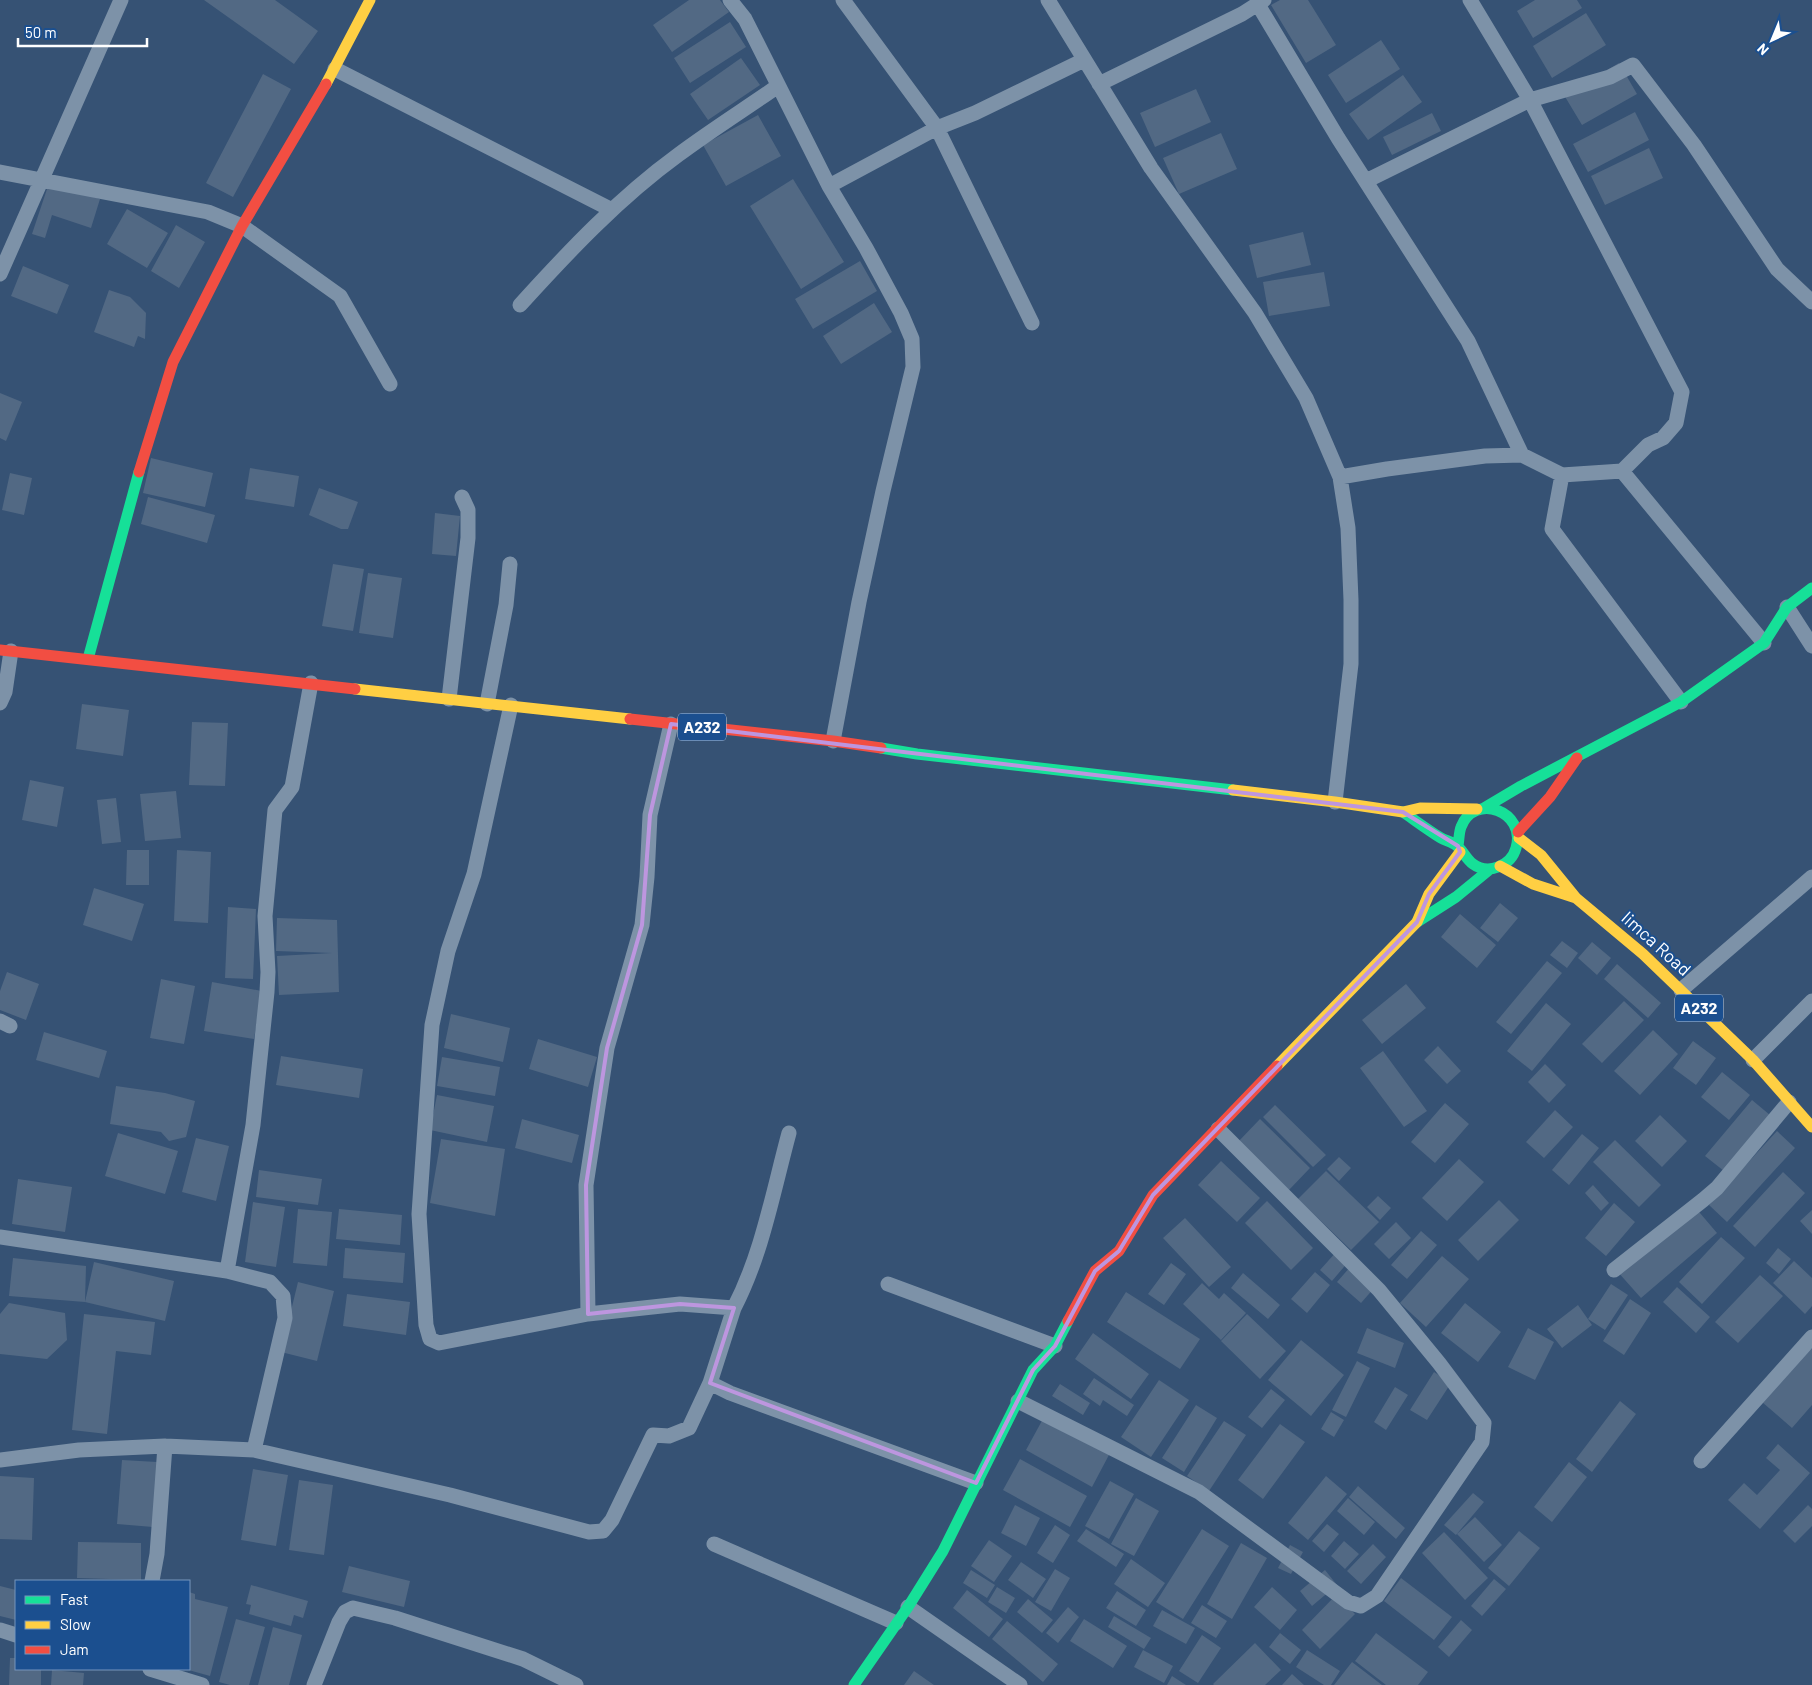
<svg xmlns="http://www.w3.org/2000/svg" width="1812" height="1685" font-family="Barlow,sans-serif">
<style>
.building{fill:#526984}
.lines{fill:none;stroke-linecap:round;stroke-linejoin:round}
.street{stroke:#7d92a8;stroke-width:15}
.fast{stroke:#16e098;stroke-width:11}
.slow{stroke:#ffcf43;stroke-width:11}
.jam{stroke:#f24e42;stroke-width:11}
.marked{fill:none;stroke:#bd96df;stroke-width:4;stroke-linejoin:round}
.labels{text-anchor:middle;stroke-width:4;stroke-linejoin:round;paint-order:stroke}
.shield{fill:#1b4f8f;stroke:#bbcadd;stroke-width:1}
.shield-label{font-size:16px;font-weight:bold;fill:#fff}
.street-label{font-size:18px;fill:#fff;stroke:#1b4f8f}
</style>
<rect width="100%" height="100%" fill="#365274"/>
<!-- building -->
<path class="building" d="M 204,0 L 275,0 L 318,31 L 294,64 Z
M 689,0 L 720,0 L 729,12 L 672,52 L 653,25 Z
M 1280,0 L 1308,0 L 1336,45 L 1306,63 L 1271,5 Z
M 1535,0 L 1577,0 L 1582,8 L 1533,38 L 1517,11 Z
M 1586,13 L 1606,45 L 1552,78 L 1533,46 Z
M 730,22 L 746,47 L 690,83 L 674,58 Z
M 1381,40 L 1400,69 L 1346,103 L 1328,75 Z
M 741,58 L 760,85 L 708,120 L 690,94 Z
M 1619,63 L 1637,94 L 1582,125 L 1564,95 Z
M 263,74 L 291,89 L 233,197 L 206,183 Z
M 1403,75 L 1422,102 L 1368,140 L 1349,114 Z
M 1196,89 L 1211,122 L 1155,147 L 1140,113 Z
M 1635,112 L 1649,140 L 1588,172 L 1573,144 Z
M 1432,113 L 1441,131 L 1392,155 L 1383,137 Z
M 758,115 L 781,156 L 726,186 L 703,145 Z
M 1221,133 L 1237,169 L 1179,194 L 1163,158 Z
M 1649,148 L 1663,178 L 1605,205 L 1591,176 Z
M 793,179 L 844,262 L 801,289 L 750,206 Z
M 49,183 L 100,199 L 91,228 L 52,215 L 45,238 L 32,234 Z
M 127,209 L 168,233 L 147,268 L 107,244 Z
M 176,225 L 205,242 L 179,288 L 151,271 Z
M 1303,232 L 1311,265 L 1257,278 L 1249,245 Z
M 860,261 L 877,291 L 813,329 L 795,299 Z
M 23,266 L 69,285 L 57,314 L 11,296 Z
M 1324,272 L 1330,306 L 1269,316 L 1263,282 Z
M 109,290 L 130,297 L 146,313 L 145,339 L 138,336 L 134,347 L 94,332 Z
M 874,303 L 892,332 L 841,364 L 823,336 Z
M 0,393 L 22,402 L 6,441 L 0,438 Z
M 151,458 L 213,473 L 205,507 L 143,493 Z
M 250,468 L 299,476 L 294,507 L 245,499 Z
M 10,473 L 32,478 L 24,515 L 2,510 Z
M 319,488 L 358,502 L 348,529 L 341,529 L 309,515 Z
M 148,497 L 215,515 L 207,543 L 141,524 Z
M 435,513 L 460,516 L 456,556 L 432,554 Z
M 333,564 L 364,569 L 353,631 L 322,626 Z
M 368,573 L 402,578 L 393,638 L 359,633 Z
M 82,704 L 129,710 L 123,756 L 76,749 Z
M 192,722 L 228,723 L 225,786 L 189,785 Z
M 30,780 L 64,787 L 57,827 L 22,820 Z
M 176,791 L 181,838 L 145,841 L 140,794 Z
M 116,798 L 121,842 L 102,844 L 97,800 Z
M 127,850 L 149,850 L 149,885 L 126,885 Z
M 177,850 L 211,852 L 208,923 L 174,921 Z
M 94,888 L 144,904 L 132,941 L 83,925 Z
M 1500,903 L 1518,918 L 1498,942 L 1480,928 Z
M 228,907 L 256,909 L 253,979 L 225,978 Z
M 1460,914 L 1496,945 L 1477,968 L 1441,937 Z
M 277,918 L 337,920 L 339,992 L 279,995 L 277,956 L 332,953 L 276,951 Z
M 1562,941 L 1578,953 L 1567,968 L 1550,955 Z
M 1592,942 L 1611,958 L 1597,975 L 1578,958 Z
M 1547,961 L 1562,973 L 1511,1034 L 1496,1022 Z
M 1617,964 L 1661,1003 L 1648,1018 L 1604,979 Z
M 7,972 L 39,984 L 26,1020 L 0,1010 L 0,991 Z
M 161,979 L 195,986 L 184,1044 L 150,1038 Z
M 212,982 L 262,991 L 254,1039 L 204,1031 Z
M 1406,984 L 1426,1008 L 1382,1044 L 1362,1020 Z
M 1624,1001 L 1644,1020 L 1602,1063 L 1582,1044 Z
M 1546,1003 L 1571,1024 L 1532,1071 L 1507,1051 Z
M 451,1014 L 510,1028 L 503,1062 L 444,1048 Z
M 1653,1030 L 1678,1054 L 1640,1095 L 1614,1071 Z
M 44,1032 L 107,1051 L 99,1078 L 36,1060 Z
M 538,1039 L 597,1057 L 588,1087 L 529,1069 Z
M 1693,1041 L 1716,1058 L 1696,1085 L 1673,1068 Z
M 1438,1046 L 1461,1071 L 1447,1084 L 1424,1060 Z
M 1383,1051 L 1427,1111 L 1404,1127 L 1360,1068 Z
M 281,1056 L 363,1069 L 359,1098 L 276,1085 Z
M 442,1057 L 500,1067 L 495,1096 L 437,1086 Z
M 1545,1064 L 1566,1085 L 1549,1103 L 1528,1082 Z
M 1722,1072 L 1750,1095 L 1729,1120 L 1701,1097 Z
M 116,1086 L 165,1093 L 195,1101 L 186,1137 L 169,1141 L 161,1132 L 110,1124 Z
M 437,1095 L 494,1106 L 487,1142 L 430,1130 Z
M 1752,1100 L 1770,1115 L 1724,1171 L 1705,1156 Z
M 1445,1103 L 1469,1124 L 1435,1163 L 1411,1142 Z
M 1275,1105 L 1326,1155 L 1313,1167 L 1263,1117 Z
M 1555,1110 L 1573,1127 L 1544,1158 L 1526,1142 Z
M 1660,1115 L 1687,1141 L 1662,1167 L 1635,1141 Z
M 522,1119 L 579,1135 L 572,1163 L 515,1148 Z
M 1260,1119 L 1310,1168 L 1288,1191 L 1238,1142 Z
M 1777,1131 L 1795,1148 L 1727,1222 L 1709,1205 Z
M 118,1133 L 178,1151 L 165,1194 L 105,1176 Z
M 1582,1134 L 1599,1148 L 1569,1185 L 1552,1170 Z
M 196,1138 L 229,1146 L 216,1201 L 182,1192 Z
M 441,1139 L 505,1149 L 495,1216 L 430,1203 Z
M 1615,1140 L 1661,1185 L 1639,1207 L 1593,1162 Z
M 1339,1157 L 1351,1168 L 1339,1181 L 1327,1169 Z
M 1459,1159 L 1484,1182 L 1447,1221 L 1422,1198 Z
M 1221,1161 L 1260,1198 L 1237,1222 L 1198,1185 Z
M 259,1170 L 322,1179 L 318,1205 L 256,1197 Z
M 1326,1171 L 1379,1222 L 1351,1250 L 1298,1199 Z
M 1783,1172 L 1805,1193 L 1755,1247 L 1733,1226 Z
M 18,1179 L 72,1187 L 65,1232 L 12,1224 Z
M 1593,1185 L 1609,1203 L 1601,1211 L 1585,1193 Z
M 1378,1196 L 1391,1208 L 1380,1220 L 1367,1207 Z
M 1499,1200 L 1519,1220 L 1478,1261 L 1458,1240 Z
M 1267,1201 L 1313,1248 L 1291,1270 L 1245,1223 Z
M 253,1202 L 285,1207 L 276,1267 L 245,1262 Z
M 1614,1203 L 1635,1222 L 1606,1256 L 1585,1238 Z
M 1694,1206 L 1717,1233 L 1641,1298 L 1617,1271 Z
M 298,1209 L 332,1212 L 327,1266 L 293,1263 Z
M 339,1209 L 402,1215 L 400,1245 L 336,1239 Z
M 1812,1210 L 1812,1234 L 1800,1221 Z
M 1185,1218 L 1231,1267 L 1209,1287 L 1163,1238 Z
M 1396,1222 L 1411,1238 L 1389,1259 L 1374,1244 Z
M 1421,1231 L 1437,1245 L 1407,1279 L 1391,1265 Z
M 1721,1237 L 1745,1258 L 1702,1304 L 1679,1282 Z
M 345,1248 L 405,1253 L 403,1283 L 343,1278 Z
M 1778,1248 L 1791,1259 L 1779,1274 L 1766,1263 Z
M 1337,1251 L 1349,1261 L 1332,1281 L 1320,1270 Z
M 1442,1256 L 1469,1279 L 1426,1327 L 1400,1303 Z
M 13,1258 L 86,1266 L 85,1302 L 9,1296 Z
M 1794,1261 L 1812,1278 L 1812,1306 L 1805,1314 L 1773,1283 Z
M 94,1262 L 174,1281 L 165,1321 L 85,1302 Z
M 1171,1263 L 1186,1274 L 1164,1305 L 1148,1294 Z
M 1351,1266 L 1375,1287 L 1361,1303 L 1337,1282 Z
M 1315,1272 L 1330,1285 L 1307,1313 L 1291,1299 Z
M 1243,1273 L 1280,1305 L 1268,1319 L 1231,1288 Z
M 1760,1275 L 1783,1296 L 1738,1343 L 1715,1322 Z
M 298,1282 L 334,1291 L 317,1361 L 281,1352 Z
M 1202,1283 L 1219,1299 L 1224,1293 L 1246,1313 L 1221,1340 L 1183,1304 Z
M 1611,1284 L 1628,1295 L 1605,1330 L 1588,1319 Z
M 1677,1287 L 1710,1317 L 1696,1333 L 1663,1302 Z
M 1126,1292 L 1200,1339 L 1180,1369 L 1107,1322 Z
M 347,1294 L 410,1302 L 406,1335 L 343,1326 Z
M 1630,1299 L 1651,1313 L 1624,1355 L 1603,1341 Z
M 9,1303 L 65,1313 L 67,1340 L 47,1359 L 0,1354 L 0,1314 Z
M 1465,1303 L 1501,1332 L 1478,1362 L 1441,1333 Z
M 1578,1305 L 1592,1325 L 1562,1348 L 1547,1329 Z
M 84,1314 L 155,1322 L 151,1355 L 116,1351 L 107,1434 L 72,1430 Z
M 1247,1314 L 1286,1351 L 1260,1379 L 1221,1341 Z
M 1367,1328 L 1404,1343 L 1395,1368 L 1357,1353 Z
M 1528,1328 L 1554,1342 L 1535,1380 L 1508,1367 Z
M 1093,1333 L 1149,1374 L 1131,1399 L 1075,1359 Z
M 1301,1340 L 1344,1375 L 1311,1416 L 1268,1380 Z
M 1810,1348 L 1812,1349 L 1812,1405 L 1792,1428 L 1762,1402 Z
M 1357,1361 L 1370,1368 L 1346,1417 L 1332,1410 Z
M 1434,1372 L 1451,1383 L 1427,1420 L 1410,1410 Z
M 1094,1378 L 1134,1405 L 1127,1416 L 1103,1400 L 1100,1406 L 1083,1394 Z
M 1159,1380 L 1189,1400 L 1151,1457 L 1121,1437 Z
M 1060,1384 L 1090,1403 L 1083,1415 L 1052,1396 Z
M 1395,1387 L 1408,1395 L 1386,1430 L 1374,1422 Z
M 1271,1389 L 1285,1400 L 1262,1428 L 1248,1417 Z
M 1620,1401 L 1636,1414 L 1592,1472 L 1576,1459 Z
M 1196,1405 L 1217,1418 L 1184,1472 L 1162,1458 Z
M 1331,1412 L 1344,1420 L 1334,1437 L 1321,1429 Z
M 1044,1417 L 1110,1453 L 1092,1487 L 1026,1450 Z
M 1224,1421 L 1246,1435 L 1209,1491 L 1187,1476 Z
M 1280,1424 L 1305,1442 L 1263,1499 L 1238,1480 Z
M 1778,1444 L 1810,1473 L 1760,1529 L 1728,1500 L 1744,1483 L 1757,1495 L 1780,1470 L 1766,1458 Z
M 1020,1459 L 1087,1496 L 1070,1527 L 1003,1490 Z
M 122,1460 L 157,1462 L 153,1527 L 117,1524 Z
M 1569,1462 L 1587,1477 L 1552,1522 L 1534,1507 Z
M 253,1469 L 288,1475 L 276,1546 L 241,1540 Z
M 0,1476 L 34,1478 L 32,1540 L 0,1539 Z
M 1326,1476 L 1347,1494 L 1308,1540 L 1288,1523 Z
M 299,1480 L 333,1485 L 324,1555 L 289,1550 Z
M 1110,1481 L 1134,1494 L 1109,1539 L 1085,1526 Z
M 1358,1486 L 1405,1528 L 1396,1539 L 1349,1497 Z
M 1473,1493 L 1484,1502 L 1456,1535 L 1444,1525 Z
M 1136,1498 L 1159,1511 L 1134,1556 L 1111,1544 Z
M 1348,1498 L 1375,1522 L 1364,1535 L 1337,1511 Z
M 1015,1505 L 1040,1518 L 1026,1546 L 1001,1533 Z
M 1808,1505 L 1812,1509 L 1812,1526 L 1795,1543 L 1783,1531 Z
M 1475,1517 L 1502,1545 L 1484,1562 L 1457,1534 Z
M 1327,1524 L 1339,1534 L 1324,1552 L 1312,1541 Z
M 1055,1525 L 1070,1535 L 1053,1563 L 1037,1553 Z
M 1086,1529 L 1124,1554 L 1116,1567 L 1077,1541 Z
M 1202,1529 L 1229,1546 L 1183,1619 L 1156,1602 Z
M 1519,1531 L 1540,1548 L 1509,1586 L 1488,1568 Z
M 1444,1532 L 1488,1578 L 1465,1600 L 1422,1553 Z
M 989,1540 L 1012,1556 L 994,1582 L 971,1566 Z
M 1344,1541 L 1359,1554 L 1345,1569 L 1331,1556 Z
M 78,1542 L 141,1543 L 141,1580 L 77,1578 Z
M 1241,1543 L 1267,1558 L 1232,1619 L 1207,1604 Z
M 1373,1544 L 1386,1557 L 1361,1584 L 1347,1571 Z
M 1290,1545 L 1303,1552 L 1291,1574 L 1278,1568 Z
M 1131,1559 L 1165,1583 L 1148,1607 L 1114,1584 Z
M 1021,1562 L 1046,1579 L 1033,1598 L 1008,1580 Z
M 349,1566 L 410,1581 L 404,1607 L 342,1592 Z
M 1055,1569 L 1070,1578 L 1051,1611 L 1035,1602 Z
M 971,1570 L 995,1585 L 987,1598 L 963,1583 Z
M 1325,1570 L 1337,1585 L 1312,1606 L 1300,1591 Z
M 1401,1578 L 1452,1617 L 1434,1640 L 1384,1601 Z
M 1494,1579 L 1506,1589 L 1482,1616 L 1471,1606 Z
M 251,1585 L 308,1601 L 303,1618 L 294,1615 L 291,1626 L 249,1614 L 251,1605 L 246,1604 Z
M 0,1586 L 16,1590 L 16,1620 L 0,1616 Z
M 997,1587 L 1015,1598 L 1006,1613 L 988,1602 Z
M 1272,1587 L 1297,1610 L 1280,1630 L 1254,1607 Z
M 967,1590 L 1003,1619 L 989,1637 L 953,1608 Z
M 1117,1591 L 1146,1610 L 1136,1626 L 1106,1608 Z
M 189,1592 L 195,1594 L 195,1599 L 228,1607 L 210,1676 L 185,1669 L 189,1669 Z
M 1336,1595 L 1355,1614 L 1320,1649 L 1302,1630 Z
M 1028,1599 L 1053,1620 L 1042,1633 L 1017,1612 Z
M 1202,1605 L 1227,1621 L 1216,1638 L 1191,1623 Z
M 1068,1607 L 1079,1617 L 1058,1643 L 1046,1633 Z
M 1162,1610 L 1195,1628 L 1186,1644 L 1153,1626 Z
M 1114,1616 L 1151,1638 L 1144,1649 L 1108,1627 Z
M 236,1619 L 265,1627 L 249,1685 L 230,1685 L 219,1682 Z
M 1084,1619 L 1127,1646 L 1113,1668 L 1070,1641 Z
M 1461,1620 L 1472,1630 L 1449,1657 L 1438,1647 Z
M 1007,1621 L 1058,1664 L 1043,1682 L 992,1639 Z
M 273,1627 L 302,1635 L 289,1685 L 258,1685 Z
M 1280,1633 L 1301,1650 L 1290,1664 L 1269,1647 Z
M 1376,1633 L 1428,1672 L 1418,1685 L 1386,1685 L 1355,1661 Z
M 1202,1635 L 1221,1648 L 1198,1683 L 1179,1671 Z
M 1255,1643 L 1281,1670 L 1265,1685 L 1214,1685 L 1213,1684 Z
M 1143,1650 L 1173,1666 L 1164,1683 L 1134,1667 Z
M 1307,1650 L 1340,1671 L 1331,1685 L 1324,1685 L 1296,1667 Z
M 10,1658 L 16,1658 L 16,1669 L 41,1669 L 41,1685 L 9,1685 Z
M 1352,1662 L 1382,1685 L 1334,1685 Z
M 52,1670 L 84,1673 L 83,1685 L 51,1685 Z
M 914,1671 L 934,1685 L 904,1685 Z
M 1292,1674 L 1304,1685 L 1282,1685 Z
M 1172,1676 L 1186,1685 L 1167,1685 Z"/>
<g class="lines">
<!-- street -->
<path class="street" d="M 730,0 L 745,19 L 829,186 L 866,248 L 901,313 L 912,339 L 913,367 L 883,491 L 859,602 L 833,741
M 843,0 L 937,128 L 1032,323
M 1048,0 L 1151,168 L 1255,313 L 1306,398 L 1340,477 L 1348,528 L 1351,600 L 1351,664 L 1335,802
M 1257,3 L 1338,138 L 1468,341 L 1522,455
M 335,69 L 612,210
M 1099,84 L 1242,14 L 1264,0
M 0,172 L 208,212 L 242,226 L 340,296 L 390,384
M 1366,181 L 1530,100 L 1610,77 L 1633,65 L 1694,145 L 1777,269 L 1812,302
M 829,186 L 937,128 L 975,113 L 1084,60
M 0,274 L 121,0
M 520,305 C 569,251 619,198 678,155 C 710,131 745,109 778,86
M 1622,471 L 1764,643
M 1562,475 L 1552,529 L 1681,702
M 1340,477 L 1387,469 L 1485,456 L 1522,455 L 1562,475 L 1622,471 L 1648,445 L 1663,438 L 1676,423 L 1682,392 L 1530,100 L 1470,0
M 1787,607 L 1812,646
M 449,699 L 468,538 L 468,510 L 462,497
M 0,703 L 5,692 L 11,651
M 487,704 L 506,605 L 510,564
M 511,705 L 474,874 L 448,951 L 432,1025 L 419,1214 L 426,1325 L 430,1339 L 439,1343 L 588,1314 L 680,1304 L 734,1308 L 710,1383 L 730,1393 L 976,1483
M 1681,990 L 1812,877
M 0,1021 L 10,1026
M 1753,1060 L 1812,1001
M 0,1237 L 227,1271 L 270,1282 L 283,1296 L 285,1318 L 254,1450
M 1614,1270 L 1703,1200 L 1717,1188 L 1789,1102
M 227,1271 L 253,1125 L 267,992 L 268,972 L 265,916 L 275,810 L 292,787 L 311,683
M 888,1284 L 1055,1346
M 734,1308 C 762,1254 773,1192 789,1133
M 588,1314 L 586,1185 L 607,1048 L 642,925 L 647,877 L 650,815 L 671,724
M 1018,1401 L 1199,1492 L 1348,1602 L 1361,1606 L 1377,1596 L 1482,1442 L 1484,1423 L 1439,1363 L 1379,1290 L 1218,1129
M 0,1460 L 79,1450 L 165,1446 L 254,1450 L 450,1495 L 589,1532 L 603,1531 L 612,1520 L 653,1435 L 669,1436 L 689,1428 L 710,1383
M 1701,1461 L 1812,1337
M 714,1544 L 896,1623
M 152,1581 L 157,1554 L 165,1446
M 908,1607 L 1020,1685
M 0,1630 L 16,1635
M 150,1669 L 202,1685
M 314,1685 L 339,1622 L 345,1612 L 353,1608 L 395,1618 L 523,1659 L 576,1685"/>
<!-- fast -->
<path class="fast" d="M 88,659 L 139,472
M 881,748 L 917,754 L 1233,790
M 1484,808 L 1521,786 L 1681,702 L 1764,643 L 1787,607 L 1812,588
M 1403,812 C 1416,821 1428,830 1441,838 C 1446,841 1454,842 1458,847 C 1464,852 1466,859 1473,864 C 1488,875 1511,866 1516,848 C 1527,811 1474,792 1461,827 C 1459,832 1459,840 1458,846
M 1417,922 L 1456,897 L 1489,870
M 854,1685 L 908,1607 L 943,1551 L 1033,1370 L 1055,1346 L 1068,1321"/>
<!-- slow -->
<path class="slow" d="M 326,84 L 370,0
M 355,689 L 630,719
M 1233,790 L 1335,802 L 1403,812 L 1420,808 L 1477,809
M 1519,838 L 1541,855 L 1576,898 L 1643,954 L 1753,1060 L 1812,1127
M 1500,866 L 1533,884 L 1576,898
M 1417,922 L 1429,894 L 1460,852
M 1277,1066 L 1417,922"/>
<!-- jam -->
<path class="jam" d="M 139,472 L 173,362 L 242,226 L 326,84
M 0,650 L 355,689
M 630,719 L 833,741 L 881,748
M 1518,832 L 1550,797 L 1577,758
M 1068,1321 L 1095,1271 L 1119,1251 L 1153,1195 L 1277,1066"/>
</g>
<!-- marked area -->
<path class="marked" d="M 671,724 L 1403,812 L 1458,846 L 1460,852 L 1429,894 L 1417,922 L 1153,1195 L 1119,1251 L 1095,1271 L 1055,1346 L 1033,1370 L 976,1483 L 710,1383 L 734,1308 L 680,1304 L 588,1314 L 586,1185 L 607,1048 L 642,925 L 650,815 Z"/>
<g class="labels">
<!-- shield labels -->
<g class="shield">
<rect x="678" y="713.5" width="48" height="27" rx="4"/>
<rect x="1675" y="994.5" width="48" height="27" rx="4"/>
</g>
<g class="shield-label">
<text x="702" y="733">A232</text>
<text x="1699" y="1014">A232</text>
</g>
<!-- street labels -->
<g class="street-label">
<text transform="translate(1656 944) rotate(42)" y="6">limca Road</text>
</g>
</g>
<!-- legend -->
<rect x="15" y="1580" width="175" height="90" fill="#1b4f8f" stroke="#7695bc"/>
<rect x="25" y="1596" width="25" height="8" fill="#16e098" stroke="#7695bc"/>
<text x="60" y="1605" font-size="15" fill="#ffffff">Fast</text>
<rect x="25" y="1621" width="25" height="8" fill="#ffcf43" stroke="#7695bc"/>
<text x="60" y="1630" font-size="15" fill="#ffffff">Slow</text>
<rect x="25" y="1646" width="25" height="8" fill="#f24e42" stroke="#7695bc"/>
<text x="60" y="1655" font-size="15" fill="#ffffff">Jam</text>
<!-- north arrow -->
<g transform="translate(1772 40) rotate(224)" stroke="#1b4f8f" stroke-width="4" paint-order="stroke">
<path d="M0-4L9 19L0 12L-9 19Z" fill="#ffffff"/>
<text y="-8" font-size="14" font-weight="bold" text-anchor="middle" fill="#ffffff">N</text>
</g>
<!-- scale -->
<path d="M18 38v8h129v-8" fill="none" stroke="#ffffff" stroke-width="2.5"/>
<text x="25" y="38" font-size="15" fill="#ffffff" stroke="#1b4f8f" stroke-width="4" paint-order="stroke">50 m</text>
</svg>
